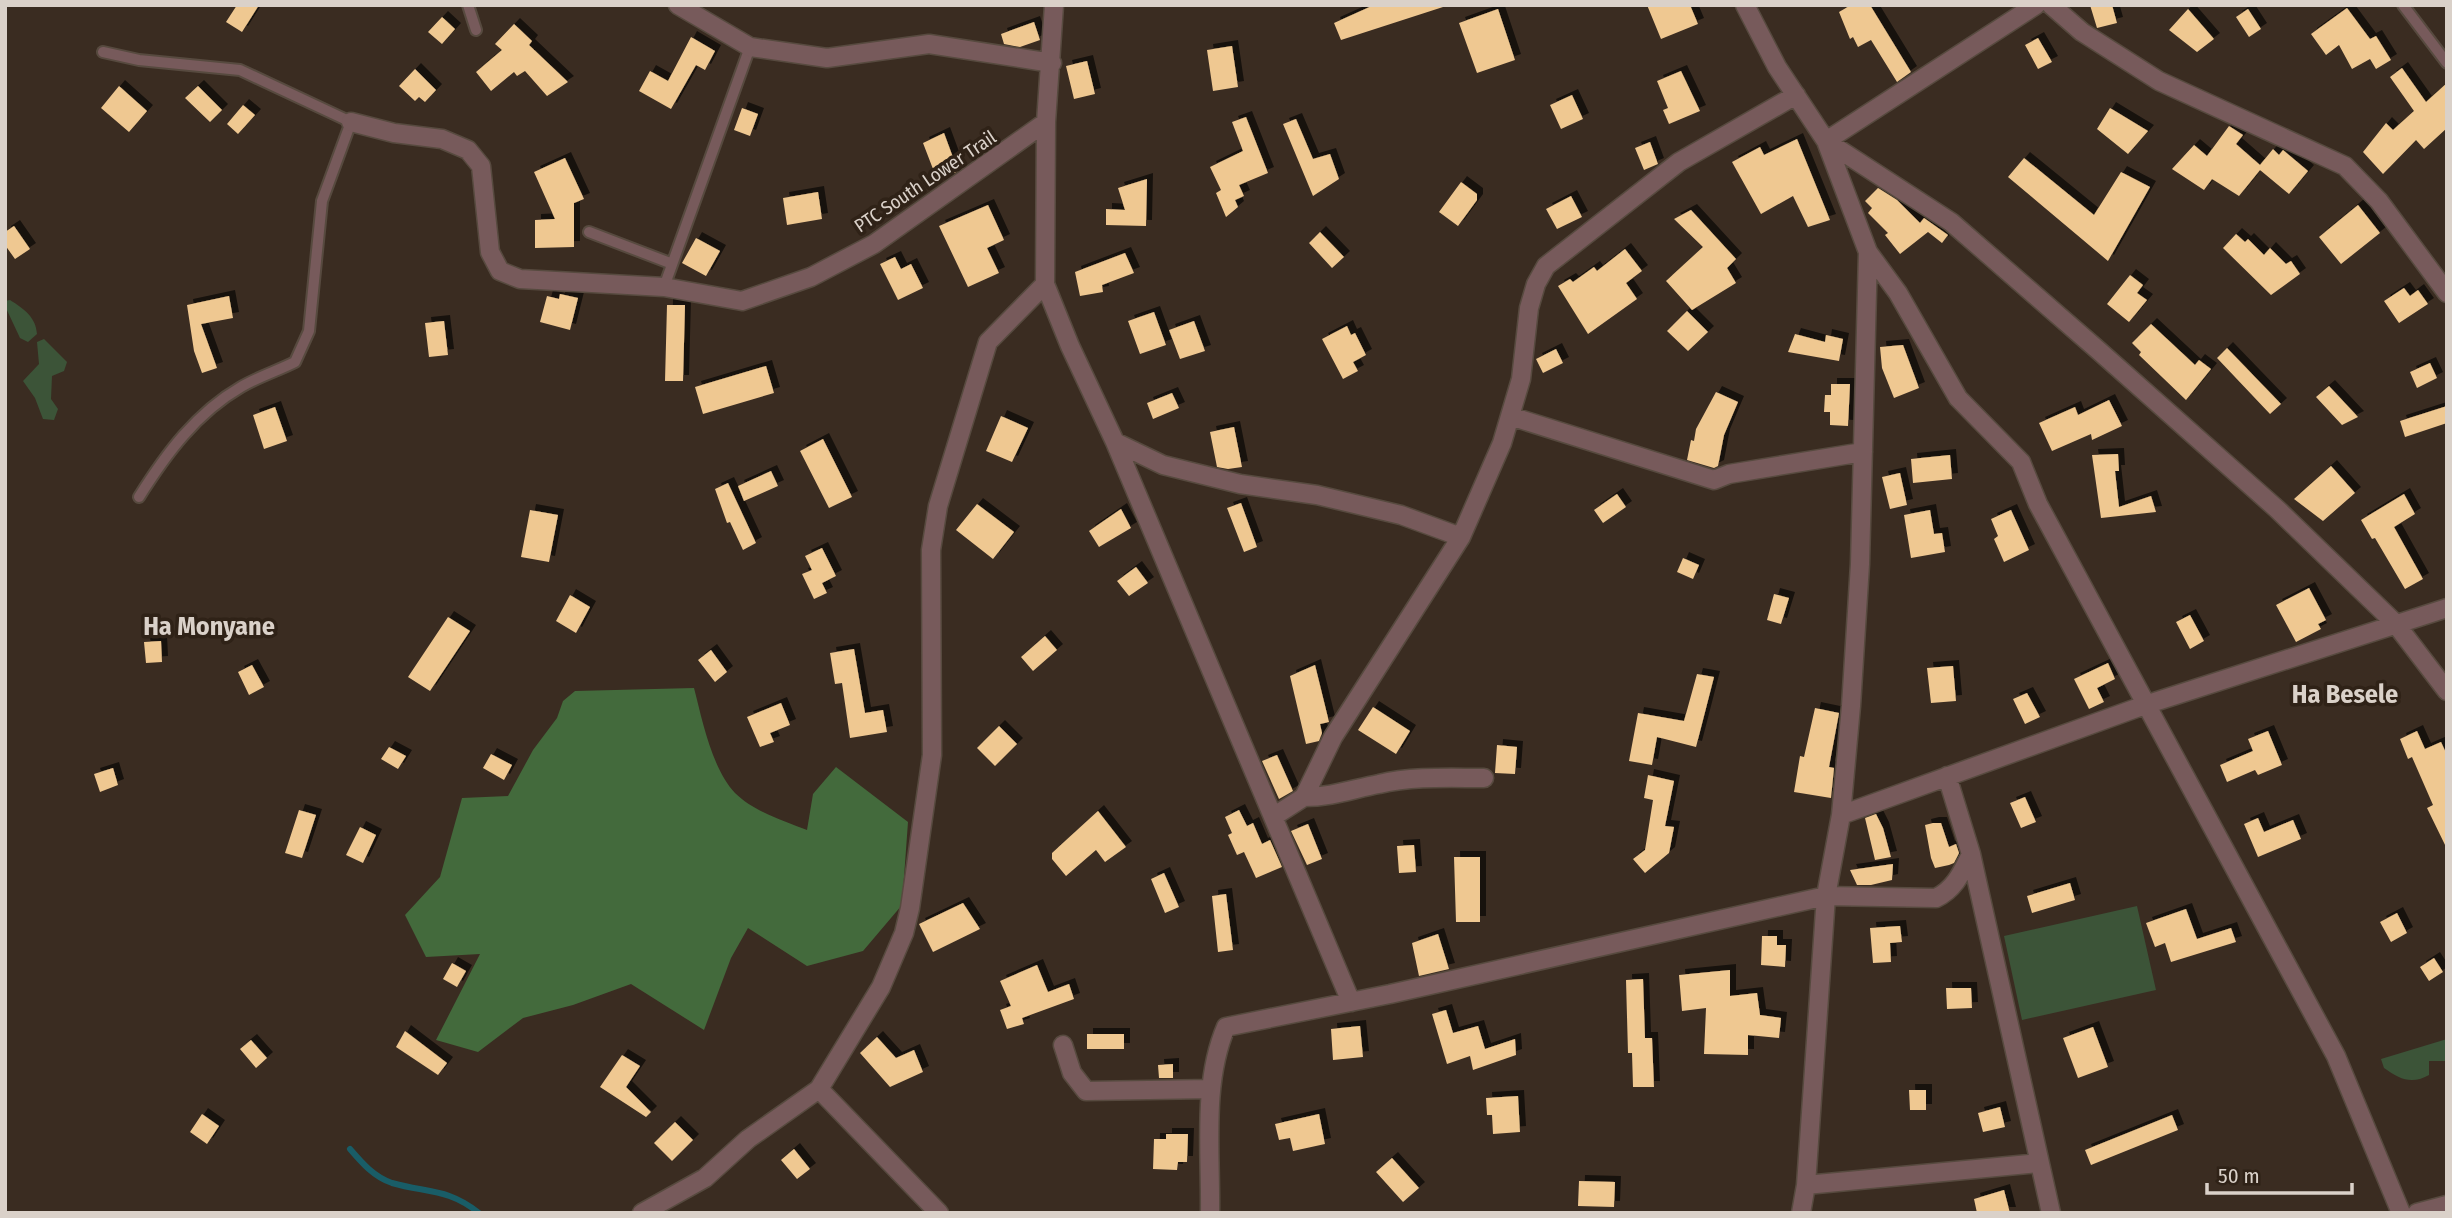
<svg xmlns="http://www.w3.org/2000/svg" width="2452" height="1218" font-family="'Fira Sans Condensed',sans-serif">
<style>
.green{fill:#3c5438}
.forest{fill:#436a3c}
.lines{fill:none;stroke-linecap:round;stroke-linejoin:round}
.stream{stroke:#195d67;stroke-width:6}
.building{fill:#efc891;filter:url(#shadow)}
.lane-casing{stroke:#574a3f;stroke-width:14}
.street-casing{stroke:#574a3f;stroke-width:21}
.lane{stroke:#775a5b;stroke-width:10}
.street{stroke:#775a5b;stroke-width:18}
.labels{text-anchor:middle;stroke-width:7;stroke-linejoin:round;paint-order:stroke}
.street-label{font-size:19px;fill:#dad1c9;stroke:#2f2217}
.district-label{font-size:26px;font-weight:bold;fill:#dad1c9;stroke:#2f2217}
</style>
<defs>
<filter id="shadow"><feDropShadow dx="6" dy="-6" stdDeviation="0" flood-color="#0009"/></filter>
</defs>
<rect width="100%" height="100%" fill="#3a2c21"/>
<!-- green -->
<path class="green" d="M 10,300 C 24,309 36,317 37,334 L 28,342 L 20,338 L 5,306 L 5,301 Z
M 44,339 L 67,362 L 64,371 L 52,376 L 51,399 L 58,409 L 54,420 L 43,419 L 35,398 L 23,381 L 39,364 L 37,342 Z
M 2137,906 L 2156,990 L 2022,1020 L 2004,936 Z
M 2447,1039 L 2447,1061 L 2429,1061 L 2429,1075 C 2411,1085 2400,1079 2384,1068 L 2381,1059 Z"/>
<!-- forest -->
<path class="forest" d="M 694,688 C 702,719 712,769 735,793 C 753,811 784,821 807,830 L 813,794 L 836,767 L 908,822 L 902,905 L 863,951 L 807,966 L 748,928 L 731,958 L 704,1030 L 631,984 L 573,1005 L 523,1018 L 478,1052 L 436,1040 L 480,954 L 426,957 L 405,915 L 440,877 L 462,798 L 508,796 L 533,750 L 557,718 L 563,701 L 575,691 Z"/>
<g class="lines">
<!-- stream -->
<path class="stream" d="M 350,1149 C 362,1163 374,1177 392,1183 C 427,1193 448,1188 479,1213"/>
</g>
<!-- building -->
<path class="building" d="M 237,5 L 259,5 L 242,32 L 226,22 Z
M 1374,5 L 1443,5 L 1443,7 L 1341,40 L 1334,23 Z
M 1647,5 L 1690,5 L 1698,24 L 1661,39 Z
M 1851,5 L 1870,5 L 1911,72 L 1897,82 L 1871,40 L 1858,47 L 1853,37 L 1850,39 L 1839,12 Z
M 2090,5 L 2112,5 L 2117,23 L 2097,28 Z
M 2347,8 L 2370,39 L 2376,36 L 2391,60 L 2376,69 L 2370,59 L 2352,69 L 2339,45 L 2326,55 L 2311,34 Z
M 1498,9 L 1515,60 L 1477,73 L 1459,23 Z
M 2188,9 L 2214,39 L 2197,52 L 2169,30 Z
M 2248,9 L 2261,29 L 2249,37 L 2236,17 Z
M 442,17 L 455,29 L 442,44 L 428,32 Z
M 1034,22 L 1040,40 L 1020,47 L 1004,44 L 1001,34 Z
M 514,24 L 532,41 L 529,45 L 568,82 L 547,96 L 525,71 L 517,76 L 514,72 L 491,91 L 476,72 L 502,50 L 495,44 Z
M 691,37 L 715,51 L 705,70 L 696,65 L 671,109 L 639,91 L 650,71 L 668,81 Z
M 2038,38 L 2052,62 L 2038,69 L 2025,45 Z
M 1232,46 L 1238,87 L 1213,91 L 1207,50 Z
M 1087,61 L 1095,94 L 1074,99 L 1066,66 Z
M 2402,68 L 2426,102 L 2447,83 L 2447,128 L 2424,149 L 2416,140 L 2383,174 L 2363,152 L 2386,123 L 2393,130 L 2414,111 L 2390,77 Z
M 415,69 L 436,90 L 425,102 L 419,97 L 415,101 L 399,86 Z
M 1681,71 L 1700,111 L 1669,124 L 1663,110 L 1668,108 L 1657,81 Z
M 119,86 L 147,111 L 129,132 L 101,108 Z
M 198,86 L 222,110 L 210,122 L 185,98 Z
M 1572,95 L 1583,119 L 1561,129 L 1550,105 Z
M 243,105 L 255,115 L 238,134 L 227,124 Z
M 742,108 L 758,114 L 750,136 L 734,130 Z
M 2110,108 L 2148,131 L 2128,154 L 2097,129 Z
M 1246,117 L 1268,173 L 1239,185 L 1244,196 L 1235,200 L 1238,207 L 1226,217 L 1216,193 L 1221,190 L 1210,167 L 1243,151 L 1232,122 Z
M 1296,119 L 1313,159 L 1330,154 L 1339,179 L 1313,196 L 1283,124 Z
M 2229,126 L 2243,135 L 2236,144 L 2260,165 L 2273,149 L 2279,155 L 2283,150 L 2308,171 L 2289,194 L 2260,170 L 2239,196 L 2212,179 L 2204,190 L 2172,169 L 2194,145 L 2207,156 Z
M 944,133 L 958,171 L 938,182 L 923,143 Z
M 1797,139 L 1830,220 L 1808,227 L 1793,196 L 1761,214 L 1732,162 L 1760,147 L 1764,155 Z
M 1650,142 L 1658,164 L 1644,170 L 1635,148 Z
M 565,158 L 584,199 L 574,203 L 574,247 L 535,248 L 535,220 L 555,219 L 534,172 Z
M 2024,158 L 2094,215 L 2121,172 L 2150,187 L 2108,261 L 2008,177 Z
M 1147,179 L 1146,226 L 1106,225 L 1106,209 L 1125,210 L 1118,188 Z
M 1461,182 L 1477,194 L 1477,200 L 1458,226 L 1439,212 Z
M 1878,188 L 1897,200 L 1920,223 L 1924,218 L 1948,235 L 1942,243 L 1928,232 L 1900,254 L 1885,235 L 1888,233 L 1868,213 L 1872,208 L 1865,201 Z
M 818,192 L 822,219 L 787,225 L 783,198 Z
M 1571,196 L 1582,217 L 1557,229 L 1546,209 Z
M 988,205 L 1004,240 L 987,248 L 999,273 L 968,287 L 939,226 Z
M 2358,205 L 2380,233 L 2341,264 L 2319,237 Z
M 1691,210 L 1736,259 L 1727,268 L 1736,283 L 1692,310 L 1666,281 L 1703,247 L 1674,219 Z
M 14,226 L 30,249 L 15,259 L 5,245 L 5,232 Z
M 1320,232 L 1344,257 L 1332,268 L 1309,243 Z
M 2236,234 L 2245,242 L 2248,239 L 2264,255 L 2270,248 L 2286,264 L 2291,261 L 2300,274 L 2271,295 L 2223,248 Z
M 696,238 L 720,251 L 706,276 L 682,263 Z
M 1625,249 L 1642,271 L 1626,283 L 1637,299 L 1588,334 L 1558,286 L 1570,279 L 1573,282 L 1594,267 L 1597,271 Z
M 1125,253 L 1134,273 L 1102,285 L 1103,292 L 1080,296 L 1075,272 Z
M 895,257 L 901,269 L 911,264 L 923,288 L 898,300 L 880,264 Z
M 2130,275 L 2143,285 L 2137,293 L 2147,300 L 2129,322 L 2107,304 Z
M 2404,288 L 2410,296 L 2418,290 L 2428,304 L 2399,323 L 2384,301 Z
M 560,294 L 578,298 L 570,330 L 540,322 L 547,296 L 559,299 Z
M 229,296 L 233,318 L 201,324 L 217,368 L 202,373 L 194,351 L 187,305 Z
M 667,305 L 685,305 L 683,381 L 665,381 Z
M 1687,311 L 1708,332 L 1688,351 L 1667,331 Z
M 1154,312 L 1166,345 L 1140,354 L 1128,321 Z
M 444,321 L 448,355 L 429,357 L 425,323 Z
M 1194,321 L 1205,351 L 1180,359 L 1169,330 Z
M 2151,324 L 2195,365 L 2199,360 L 2211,369 L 2186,400 L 2139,355 L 2141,352 L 2132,343 Z
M 1347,326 L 1351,335 L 1355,333 L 1366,355 L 1353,362 L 1358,371 L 1343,379 L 1322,339 Z
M 1795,334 L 1825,342 L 1826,335 L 1843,339 L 1839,361 L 1788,352 Z
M 1903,345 L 1919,388 L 1894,398 L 1882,368 L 1880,347 Z
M 2227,348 L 2281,404 L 2270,414 L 2217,358 Z
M 1556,349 L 1563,363 L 1543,373 L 1536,359 Z
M 2430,363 L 2437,378 L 2417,388 L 2410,372 Z
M 766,366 L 774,393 L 703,414 L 695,387 Z
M 1831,384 L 1850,384 L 1848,426 L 1830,425 L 1830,412 L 1824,412 L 1825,395 L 1831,395 Z
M 2329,386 L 2358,417 L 2342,425 L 2316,397 Z
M 1716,392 L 1738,402 L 1724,435 L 1718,466 L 1714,468 L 1687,460 L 1691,440 L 1694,441 L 1696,429 Z
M 1172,393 L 1179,408 L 1153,419 L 1147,403 Z
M 2109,400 L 2122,426 L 2092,440 L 2091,434 L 2052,451 L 2039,423 L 2075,407 L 2078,415 Z
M 2447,406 L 2447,423 L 2405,437 L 2400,421 Z
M 275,407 L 287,441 L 264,449 L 253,415 Z
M 1001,416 L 1028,428 L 1012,462 L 986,451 Z
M 1234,427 L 1242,467 L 1228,469 L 1217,467 L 1210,432 Z
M 823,439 L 852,497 L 829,508 L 800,451 Z
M 2118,454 L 2119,471 L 2115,471 L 2119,507 L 2151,496 L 2156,512 L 2101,518 L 2092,455 Z
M 1950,455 L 1952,479 L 1913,483 L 1911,459 Z
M 2331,466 L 2355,493 L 2323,521 L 2294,499 Z
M 771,471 L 778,486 L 744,501 L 738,486 Z
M 1900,473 L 1907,505 L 1890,509 L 1882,477 Z
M 728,483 L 756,543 L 743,550 L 730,522 L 727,523 L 715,489 Z
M 1617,494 L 1626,507 L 1603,523 L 1594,510 Z
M 2404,494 L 2415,514 L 2394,527 L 2423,579 L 2405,589 L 2375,538 L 2372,539 L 2361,520 Z
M 1241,503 L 1257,547 L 1244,552 L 1227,508 Z
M 977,504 L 1014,532 L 993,559 L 956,530 Z
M 1121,509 L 1131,528 L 1099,547 L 1089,531 Z
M 530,510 L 558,515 L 549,562 L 521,557 Z
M 1930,510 L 1934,534 L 1942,533 L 1945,552 L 1911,558 L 1904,515 Z
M 2011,510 L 2029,550 L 2004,562 L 1994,539 L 1998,536 L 1991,519 Z
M 822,548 L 836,576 L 822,583 L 827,593 L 814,599 L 802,574 L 812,570 L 805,556 Z
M 1683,558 L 1699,565 L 1693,579 L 1677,572 Z
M 1136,567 L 1148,583 L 1129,596 L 1117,581 Z
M 2309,588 L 2326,620 L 2318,624 L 2321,629 L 2296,642 L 2276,605 Z
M 1774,594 L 1789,598 L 1781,624 L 1767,620 Z
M 570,595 L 590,607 L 576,633 L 556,621 Z
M 2190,615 L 2204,641 L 2190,649 L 2176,622 Z
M 448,617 L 470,631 L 430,691 L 408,677 Z
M 1045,636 L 1057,650 L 1033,671 L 1021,657 Z
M 161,641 L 162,662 L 146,663 L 144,642 Z
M 854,649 L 865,713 L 883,710 L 887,732 L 850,738 L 842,683 L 835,684 L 830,653 Z
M 711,650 L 727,672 L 715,682 L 698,660 Z
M 2108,663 L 2115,679 L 2097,688 L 2104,702 L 2089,709 L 2074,679 Z
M 252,665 L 264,687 L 249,695 L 238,672 Z
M 1315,665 L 1329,722 L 1320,724 L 1322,733 L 1319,741 L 1306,744 L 1290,676 Z
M 1953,666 L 1956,701 L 1931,703 L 1927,668 Z
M 1697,674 L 1714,677 L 1696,747 L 1657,737 L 1652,765 L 1629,761 L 1638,713 L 1684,721 Z
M 2027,693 L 2040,717 L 2025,724 L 2013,699 Z
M 781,703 L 790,725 L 770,733 L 774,742 L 760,747 L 747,717 Z
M 1373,707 L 1410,731 L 1396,754 L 1358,730 Z
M 1815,708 L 1839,713 L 1829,767 L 1834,768 L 1831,798 L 1794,792 L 1800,756 L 1804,757 Z
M 999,726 L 1017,744 L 995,766 L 977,748 Z
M 2268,731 L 2282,765 L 2258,775 L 2255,770 L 2227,782 L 2220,765 L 2253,751 L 2248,739 Z
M 2417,731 L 2425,749 L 2441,742 L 2447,755 L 2447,849 L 2427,808 L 2433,805 L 2412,757 L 2408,759 L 2400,739 Z
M 1497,745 L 1517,747 L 1515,774 L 1495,773 Z
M 389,747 L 406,756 L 398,769 L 381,759 Z
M 491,754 L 512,765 L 504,780 L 483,768 Z
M 1277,755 L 1293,791 L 1279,799 L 1262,761 Z
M 113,768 L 118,785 L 100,792 L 94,774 Z
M 1648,775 L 1674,781 L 1665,826 L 1674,827 L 1669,853 L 1645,873 L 1633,859 L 1645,850 L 1653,800 L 1644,798 Z
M 2025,797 L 2036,822 L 2021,828 L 2010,803 Z
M 299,810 L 316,815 L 302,858 L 285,853 Z
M 1239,810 L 1247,826 L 1253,823 L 1262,844 L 1270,840 L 1282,867 L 1256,878 L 1244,852 L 1237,855 L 1228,835 L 1232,833 L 1225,817 Z
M 1098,811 L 1126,847 L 1105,862 L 1096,850 L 1066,876 L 1052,859 L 1052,853 Z
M 1876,814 L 1883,828 L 1891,857 L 1875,860 L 1865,818 Z
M 2258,818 L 2264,832 L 2293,820 L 2301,839 L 2258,857 L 2244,824 Z
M 1933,823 L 1941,823 L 1949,847 L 1956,844 L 1959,853 L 1954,863 L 1949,865 L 1935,868 L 1931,858 L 1925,825 Z
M 1308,824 L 1322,859 L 1307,865 L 1291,831 Z
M 360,827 L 376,835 L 363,863 L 346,855 Z
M 1414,845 L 1416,872 L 1399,873 L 1397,846 Z
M 1454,857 L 1480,857 L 1480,922 L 1456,922 Z
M 1893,864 L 1892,880 L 1871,885 L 1857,885 L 1850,870 Z
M 1164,873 L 1179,907 L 1165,913 L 1151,879 Z
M 2070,883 L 2075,900 L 2032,913 L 2027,896 Z
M 1226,894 L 1233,950 L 1218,952 L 1212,896 Z
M 963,903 L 980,929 L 933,952 L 919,924 Z
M 2186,909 L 2197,939 L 2231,928 L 2236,942 L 2171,962 L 2165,943 L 2155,947 L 2146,923 Z
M 2397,913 L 2407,933 L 2391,942 L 2380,922 Z
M 1900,926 L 1902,942 L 1890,943 L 1891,962 L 1873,963 L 1870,928 Z
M 1438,934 L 1449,969 L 1419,976 L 1412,943 Z
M 1762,936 L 1777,936 L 1777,945 L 1786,945 L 1785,967 L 1761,965 Z
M 2434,958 L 2443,972 L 2429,981 L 2420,967 Z
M 452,963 L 466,971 L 457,987 L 443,979 Z
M 1037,965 L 1048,992 L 1069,984 L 1074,999 L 1022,1018 L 1024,1024 L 1007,1029 L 1000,1010 L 1011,1006 L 1000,981 Z
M 1730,970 L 1730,996 L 1757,993 L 1760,1015 L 1781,1018 L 1779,1038 L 1748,1035 L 1748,1055 L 1704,1054 L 1706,1008 L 1682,1011 L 1679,975 Z
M 1643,979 L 1645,1038 L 1652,1038 L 1654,1087 L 1633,1087 L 1632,1053 L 1628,1053 L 1626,980 Z
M 1946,988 L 1971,988 L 1972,1008 L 1947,1009 Z
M 1446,1010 L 1453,1033 L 1478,1026 L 1485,1049 L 1515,1039 L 1516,1055 L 1473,1070 L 1470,1056 L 1447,1064 L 1432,1014 Z
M 1360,1026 L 1363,1057 L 1333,1060 L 1331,1029 Z
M 2093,1027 L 2108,1067 L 2078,1078 L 2063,1038 Z
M 405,1031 L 447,1063 L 438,1075 L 396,1047 Z
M 1087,1034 L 1124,1034 L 1124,1049 L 1087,1049 Z
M 877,1037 L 896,1058 L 914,1050 L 923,1072 L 890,1087 L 860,1053 Z
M 251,1040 L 267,1058 L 256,1068 L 240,1049 Z
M 622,1055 L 640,1066 L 626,1087 L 651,1112 L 646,1117 L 600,1087 Z
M 1173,1064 L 1173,1078 L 1159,1078 L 1158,1065 Z
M 1909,1090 L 1926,1090 L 1926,1110 L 1910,1110 Z
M 1518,1096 L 1520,1132 L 1493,1134 L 1492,1115 L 1487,1115 L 1486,1098 Z
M 2000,1107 L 2005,1127 L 1983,1132 L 1978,1113 Z
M 202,1114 L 219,1126 L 207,1144 L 190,1132 Z
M 1319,1114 L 1325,1144 L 1293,1151 L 1290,1138 L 1279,1140 L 1275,1124 Z
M 2172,1115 L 2178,1130 L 2091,1165 L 2085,1150 Z
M 675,1122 L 693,1140 L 672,1161 L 654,1143 Z
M 1166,1134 L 1188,1134 L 1187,1162 L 1178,1162 L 1177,1170 L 1153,1169 L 1154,1139 L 1166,1139 Z
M 794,1149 L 810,1169 L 797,1179 L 781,1160 Z
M 1392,1158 L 1419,1188 L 1403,1202 L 1376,1172 Z
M 1579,1181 L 1615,1182 L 1614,1207 L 1578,1206 Z
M 2004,1190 L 2010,1213 L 1977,1213 L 1974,1199 Z"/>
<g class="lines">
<!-- lane casing -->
<g class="lane-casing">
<path id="lane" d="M 468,5 L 476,30
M 2403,5 L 2447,63
M 103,52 L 139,60 L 240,70 L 351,122 L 322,201 L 309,331 L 295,362 C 277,371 258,377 241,387 C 196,413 166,454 139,497
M 589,232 L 670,263
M 664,287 L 750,47"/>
</g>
<!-- street casing -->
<g class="street-casing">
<path id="street" d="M 678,5 L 750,47 L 827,58 L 929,44 L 1052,63
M 1054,5 L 1046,122 L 1045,284 L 1070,346 L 1115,442 L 1351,1002
M 1745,5 L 1777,67 L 1826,141 L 1868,252 L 1860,564 L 1851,706 L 1841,815 L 1826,896 L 1806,1185 L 1801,1213
M 2036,5 L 1826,141 L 1951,222 L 2098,350 L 2277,509 L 2395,623 L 2447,691
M 2051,5 L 2082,32 L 2159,81 L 2345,166 L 2379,201 L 2447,293
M 351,122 L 394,133 L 442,139 L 468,150 L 481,166 L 490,252 L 500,271 L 520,279 L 664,287 L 742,301 L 811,277 L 874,244 L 1046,122
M 1868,252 L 1898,293 L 1958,398 L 2021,462 L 2038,504 L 2336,1056 L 2401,1213
M 1510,416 L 1714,480 L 1729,474 L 1863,452
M 1115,442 L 1163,465 L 1240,484 L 1317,495 L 1401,515 L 1461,537
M 1947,776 L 1971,854 L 2051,1213
M 1304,797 C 1331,797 1353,789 1379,784 C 1413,776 1449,778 1484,778
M 1841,815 L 2145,705 L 2447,608
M 1273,817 L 1304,797 L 1333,737 L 1461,537 L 1502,443 L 1521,379 L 1529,308 L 1536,284 L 1546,266 L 1679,162 L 1796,95
M 1063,1045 L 1072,1073 L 1086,1091 L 1211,1089
M 819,1089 L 939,1213
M 1806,1185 L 2039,1163
M 642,1213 L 705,1178 L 748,1139 L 819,1089 L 881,987 L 904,933 L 910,908 L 932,755 L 931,550 L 938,506 L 988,342 L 1045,284
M 1210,1213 C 1211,1152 1202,1083 1226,1027 L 1390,994 L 1826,896 L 1936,898 C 1955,889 1962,872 1971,854
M 2417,1213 L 2447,1205"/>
</g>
<!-- lane -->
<use href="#lane" class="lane"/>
<!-- street -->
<use href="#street" class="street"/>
</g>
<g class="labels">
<!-- street labels -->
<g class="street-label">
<text transform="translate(925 181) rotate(-34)" y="7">PTC South Lower Trail</text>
</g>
<!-- district labels -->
<g class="district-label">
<text x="209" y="635">Ha Monyane</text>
<text x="2345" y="703">Ha Besele</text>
</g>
</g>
<!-- border -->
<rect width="2452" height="1218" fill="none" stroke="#dad1c9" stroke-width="14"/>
<!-- scale -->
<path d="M2207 1183v10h145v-10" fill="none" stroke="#dad1c9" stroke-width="3.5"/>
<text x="2218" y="1183" font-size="21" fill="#dad1c9" stroke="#2f2217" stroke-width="5" paint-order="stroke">50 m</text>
</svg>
